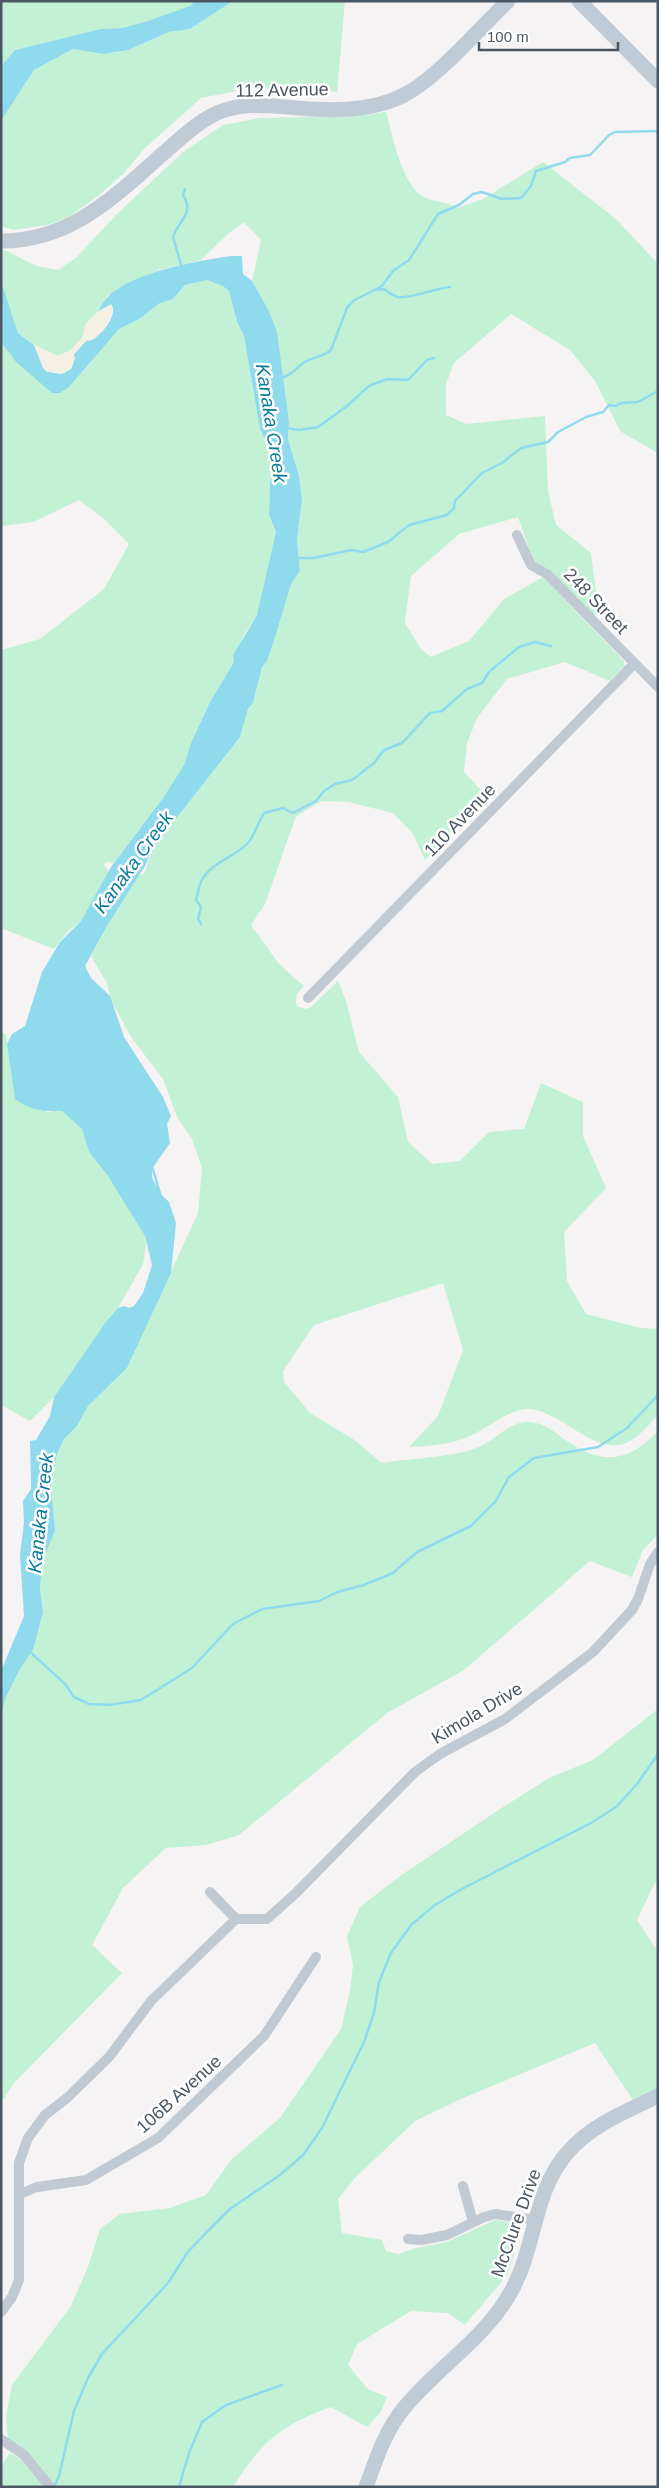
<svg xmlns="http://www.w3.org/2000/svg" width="659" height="2488" font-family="Helvetica,sans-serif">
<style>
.green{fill:#c3f1d5}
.sand{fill:#f5f0e5}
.water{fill:#90daee}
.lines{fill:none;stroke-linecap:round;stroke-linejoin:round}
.stream{stroke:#90daee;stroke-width:2.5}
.street{stroke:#c1cad2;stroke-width:10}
.secondary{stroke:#c1cbd6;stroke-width:15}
.labels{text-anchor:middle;stroke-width:5;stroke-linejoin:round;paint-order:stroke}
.street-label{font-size:18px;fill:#4a5661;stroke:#fff}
.water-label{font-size:19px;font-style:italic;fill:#0c7c9b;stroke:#fff}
</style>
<rect width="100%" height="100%" fill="#f5f3f3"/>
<!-- green -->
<path class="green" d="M 1,1 L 195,1 L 190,6 L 145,22 L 122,28 L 101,29 L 15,50 L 1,66 Z
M 233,1 L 345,1 L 337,92 L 290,87 L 247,89 L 201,98 L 144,149 L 123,174 L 98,196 L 70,216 L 48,225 L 13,230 L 1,226 L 1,121 L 34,70 L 73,49 L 112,53 L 128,50 L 169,32 L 190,29 Z
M 386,112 C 392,134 402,186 424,197 C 435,202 447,202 458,208 L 483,199 L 543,162 L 616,219 L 658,264 L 658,455 L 656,452 L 620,431 L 595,381 L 570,350 L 511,314 L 454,363 L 446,384 L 446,415 L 466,424 L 545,416 L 548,491 L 556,525 L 591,553 L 598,607 L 595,617 L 550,570 L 533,560 L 518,517 L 459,534 L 411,576 L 405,623 L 421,649 L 431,657 L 469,641 L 504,599 L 543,577 L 624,661 L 625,666 L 610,681 L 565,662 L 507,679 L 477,718 L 467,743 L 464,772 L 487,797 L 425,860 L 413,834 L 393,813 L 349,802 L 322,801 L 296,816 L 265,904 L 251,925 L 279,964 L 304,986 C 298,992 294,997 297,1006 L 305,1009 L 311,1007 L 338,981 L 346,1001 L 359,1052 L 398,1097 L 408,1142 L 432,1164 L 460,1161 L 489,1132 L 524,1129 L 541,1083 L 583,1102 L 583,1136 L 606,1188 L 564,1232 L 567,1281 L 586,1314 L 641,1328 L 658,1329 L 658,1415 C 651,1422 644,1431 636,1437 C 599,1466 564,1409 527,1409 C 506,1410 485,1431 465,1438 C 447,1445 428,1446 409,1447 L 438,1416 L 463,1350 L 443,1283 L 314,1325 L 283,1371 L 284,1382 L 310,1413 L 353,1439 L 382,1463 C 411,1458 457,1458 483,1445 C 497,1438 514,1419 530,1422 C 549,1424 558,1436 573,1445 C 608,1466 631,1459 658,1431 L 658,1534 L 643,1550 L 632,1577 L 590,1561 L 464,1670 L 387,1713 L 239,1835 L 206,1845 L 166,1848 L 123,1888 L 92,1945 L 122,1973 L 13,2084 L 1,2103 L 1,1720 L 5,1699 L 20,1669 L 33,1650 L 43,1614 L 40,1588 L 42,1562 L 55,1531 L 51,1487 L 57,1454 L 64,1439 L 77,1426 L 88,1406 L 127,1368 L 198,1213 L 202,1168 L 192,1139 L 177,1117 L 163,1079 L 131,1037 L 111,1000 L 107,983 L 91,956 L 107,926 L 139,875 L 144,874 L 153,848 L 240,737 L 248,709 L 253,703 L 262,667 L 267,661 L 274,641 L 291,584 L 300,571 L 297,540 L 302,499 L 299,476 L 288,439 L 289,422 L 268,309 L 252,281 L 261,240 L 244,222 L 229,233 L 201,260 L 159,270 L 107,296 L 99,311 L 86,323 L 83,337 L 69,351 L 58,356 L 38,347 L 18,333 L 1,281 L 1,248 L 36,266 L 58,270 L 76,258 L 115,216 L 183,152 L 223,125 L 260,118 L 356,116 Z
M 207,280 L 223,286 L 229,291 L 237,322 L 244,336 L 260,429 L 275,463 L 275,472 L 270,481 L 269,515 L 276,532 L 263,596 L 257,615 L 244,634 L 234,662 L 210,702 L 191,743 L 184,765 L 163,798 L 114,863 L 106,862 L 104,865 L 109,872 L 107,877 L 81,921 L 68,931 L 54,949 L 1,928 L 1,650 L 40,639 L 104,589 L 129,544 L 103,518 L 79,500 L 33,522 L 1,526 L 1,342 L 16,362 L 69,387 L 119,329 L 139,319 L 160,303 L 173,299 L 185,285 Z
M 1,1031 L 6,1034 L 15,1099 L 47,1112 L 62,1111 L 74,1120 L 82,1129 L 89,1152 L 108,1176 L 137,1220 L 145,1236 L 146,1244 L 143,1264 L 118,1308 L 54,1397 L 30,1421 L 1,1405 Z
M 658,1709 L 658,1880 L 654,1884 L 637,1920 L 658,1952 L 658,2096 L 637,2106 L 595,2043 L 461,2099 L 415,2121 L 355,2178 L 338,2199 L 342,2233 L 382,2240 L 386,2251 L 398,2254 L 416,2248 L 447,2242 L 495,2220 L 517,2223 L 521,2230 L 508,2274 L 465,2325 L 448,2313 L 411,2311 L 357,2344 L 348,2365 L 368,2389 L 387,2397 L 380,2413 L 367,2427 L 331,2407 C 281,2425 261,2442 233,2487 L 50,2487 L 8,2442 L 6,2415 L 12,2385 L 71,2306 L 88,2267 L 100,2229 L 120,2214 L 170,2208 L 206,2195 L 231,2160 L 280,2118 L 341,2029 L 350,1991 L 353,1965 L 347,1936 L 360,1907 L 400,1876 L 500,1809 L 549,1778 L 593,1760 Z
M 10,2453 L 20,2459 L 44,2487 L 1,2487 L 1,2466 Z"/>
<!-- sand -->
<path class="sand" d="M 111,304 L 114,311 L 100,333 L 92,340 L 86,341 L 74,354 L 75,359 L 71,369 L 62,374 L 58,372 L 47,372 L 43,368 L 34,345 L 58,356 L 69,351 L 83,337 C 83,320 97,312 111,304 Z"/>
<!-- water -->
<path class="water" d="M 195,1 L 233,1 L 190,29 L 169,32 L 128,50 L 103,54 L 73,49 L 34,70 L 1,121 L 1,66 L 15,50 L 101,29 L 122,28 L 145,22 L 190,6 Z
M 231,256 L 242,256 L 243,274 L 252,281 L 268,309 L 277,332 L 289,422 L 288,439 L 299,476 L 302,499 L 297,540 L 300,571 L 291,584 L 274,641 L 267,661 L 262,667 L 253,703 L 248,709 L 240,737 L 153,848 L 145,866 L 107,926 L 85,966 L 91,978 L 110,996 L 124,1037 L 163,1097 L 171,1116 L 167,1124 L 170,1143 L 152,1169 L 152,1178 L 160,1193 L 169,1202 L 176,1223 L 171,1273 L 127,1368 L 88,1406 L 77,1426 L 64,1439 L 57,1454 L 51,1487 L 55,1531 L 42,1562 L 40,1588 L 43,1613 L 33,1650 L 20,1669 L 5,1699 L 1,1720 L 1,1671 L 24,1616 L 20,1554 L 24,1523 L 23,1501 L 31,1489 L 31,1483 L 30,1441 L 36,1440 L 50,1416 L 54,1397 L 106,1322 L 118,1308 L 124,1306 L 129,1308 L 134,1306 L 143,1293 L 152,1265 L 145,1236 L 108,1176 L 89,1152 L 82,1129 L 62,1111 C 44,1112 30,1110 15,1099 L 7,1044 L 12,1034 L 25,1026 L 42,972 L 60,942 L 81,921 L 111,867 L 163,798 L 184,765 L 191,743 L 210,702 L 234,662 L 233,655 L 257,615 L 276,532 L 269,515 L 270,481 L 275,472 L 275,463 L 260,429 L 244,336 L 237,322 L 229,291 L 223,286 L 207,280 L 185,285 L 173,299 L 160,303 L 139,319 L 119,329 L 69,387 L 60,393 L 52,393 L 16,362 L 1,342 L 1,281 L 18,333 L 34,345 L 43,368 L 47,372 L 62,374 L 71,369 L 75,359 L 74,354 C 78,351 81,346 85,342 C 90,339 87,342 92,340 C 102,335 119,314 111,304 L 99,311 C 111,274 198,261 231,256 Z"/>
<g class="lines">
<!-- stream -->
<path class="stream" d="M 182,268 L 173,237 C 178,221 195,214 183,195 L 185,189
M 378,290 L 384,289 C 388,292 393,296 398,297 C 410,299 436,288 450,287
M 281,378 C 292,376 296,367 305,362 C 313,357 323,357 331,350 L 347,308 L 353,301 L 382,286 L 393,271 L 409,260 L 438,214 L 459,205 L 473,194 L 482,192 L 502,199 L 521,198 L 531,186 L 536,171 L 565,162 L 570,158 L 590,155 L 609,135 L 615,132 L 658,131
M 287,428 L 299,430 L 318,427 L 347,406 L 369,386 L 387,379 L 408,380 L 427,360 L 434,358
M 298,558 L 314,558 L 351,550 L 363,552 L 388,542 L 409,525 L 447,515 L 454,508 L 455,501 L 482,473 L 502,463 L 521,448 L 548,442 L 558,432 L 586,417 L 603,412 L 609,405 L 616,406 L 621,403 L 638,402 L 658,391
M 201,924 L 198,919 L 201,907 L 196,900 C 199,892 198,885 203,878 C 214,861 235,857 248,843 C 255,834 258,823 264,813 L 283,808 L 293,813 L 316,801 L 324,791 L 335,784 L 352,780 L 374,763 L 384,750 L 402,743 L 430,713 L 442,711 L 467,689 L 482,683 L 489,672 L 519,647 L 535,642 L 551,646
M 152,1166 L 161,1197
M 30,1652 L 65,1684 L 74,1697 L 89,1704 L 109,1705 L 141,1700 L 192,1668 L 233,1624 L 262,1609 L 319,1601 L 337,1592 L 364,1585 L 393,1573 L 417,1552 L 471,1526 L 495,1502 L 509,1477 L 534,1458 L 598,1447 L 627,1428 L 658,1395
M 54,2487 L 59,2476 L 74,2411 L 88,2378 L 102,2354 L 168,2283 L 187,2253 L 207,2232 L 230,2209 L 280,2175 L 303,2155 L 322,2128 L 364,2042 L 374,2013 L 379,1982 L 391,1953 L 411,1925 L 435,1905 L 460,1890 L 591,1823 L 616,1807 L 637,1784 L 658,1754
M 179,2487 L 189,2453 L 202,2422 L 226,2405 L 282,2385"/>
<!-- street -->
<path class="street" d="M 517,535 L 531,565 L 547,574 L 658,687
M 308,998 L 634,664
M 210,1892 L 236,1919 L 267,1919 L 296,1893 L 415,1772 L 440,1754 L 505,1719 L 593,1652 L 632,1610 L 638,1599 L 650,1564 L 658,1552
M 463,2186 L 473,2222
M 20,2194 L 37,2187 L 86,2180 L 158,2138 L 264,2036 L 316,1957
M 408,2239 L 421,2240 L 447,2235 L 484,2217 L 495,2214 L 536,2220
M 1,2312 L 12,2297 L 19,2280 L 19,2163 L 28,2138 L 45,2115 L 67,2098 L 109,2057 L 151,2001 L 236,1919
M 1,2439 L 24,2455 L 50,2487"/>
<!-- secondary -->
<path class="secondary" d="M 579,1 L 658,81
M 1,241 C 72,241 116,195 166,151 C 180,139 194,125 211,116 C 242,99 277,107 311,109 C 341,111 377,109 404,95 C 437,78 479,29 508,1
M 366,2487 C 376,2459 385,2431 404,2408 C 438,2366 487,2338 513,2288 C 536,2244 534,2190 568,2152 C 591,2125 627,2111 658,2096"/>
</g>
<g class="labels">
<!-- street labels -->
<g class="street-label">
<text transform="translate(282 90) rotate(-1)" y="6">112 Avenue</text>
<text transform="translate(596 601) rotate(46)" y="6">248 Street</text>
<text transform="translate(460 820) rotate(-46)" y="6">110 Avenue</text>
<text transform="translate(477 1713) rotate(-31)" y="6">Kimola Drive</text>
<text transform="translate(179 2094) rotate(-42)" y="6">106B Avenue</text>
<text transform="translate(516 2223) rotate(-70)" y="6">McClure Drive</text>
</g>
<!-- water labels -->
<g class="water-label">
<text transform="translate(272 423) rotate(81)" y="7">Kanaka Creek</text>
<text transform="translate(133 862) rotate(-54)" y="7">Kanaka Creek</text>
<text transform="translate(40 1513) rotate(-84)" y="7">Kanaka Creek</text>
</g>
</g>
<!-- border -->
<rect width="659" height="2488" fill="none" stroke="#4a5661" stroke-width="5"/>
<!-- scale -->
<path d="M479 42v8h139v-8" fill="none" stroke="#4a5661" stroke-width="2.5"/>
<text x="487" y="42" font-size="15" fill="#4a5661" stroke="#ffffff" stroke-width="4" paint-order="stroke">100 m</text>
</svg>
